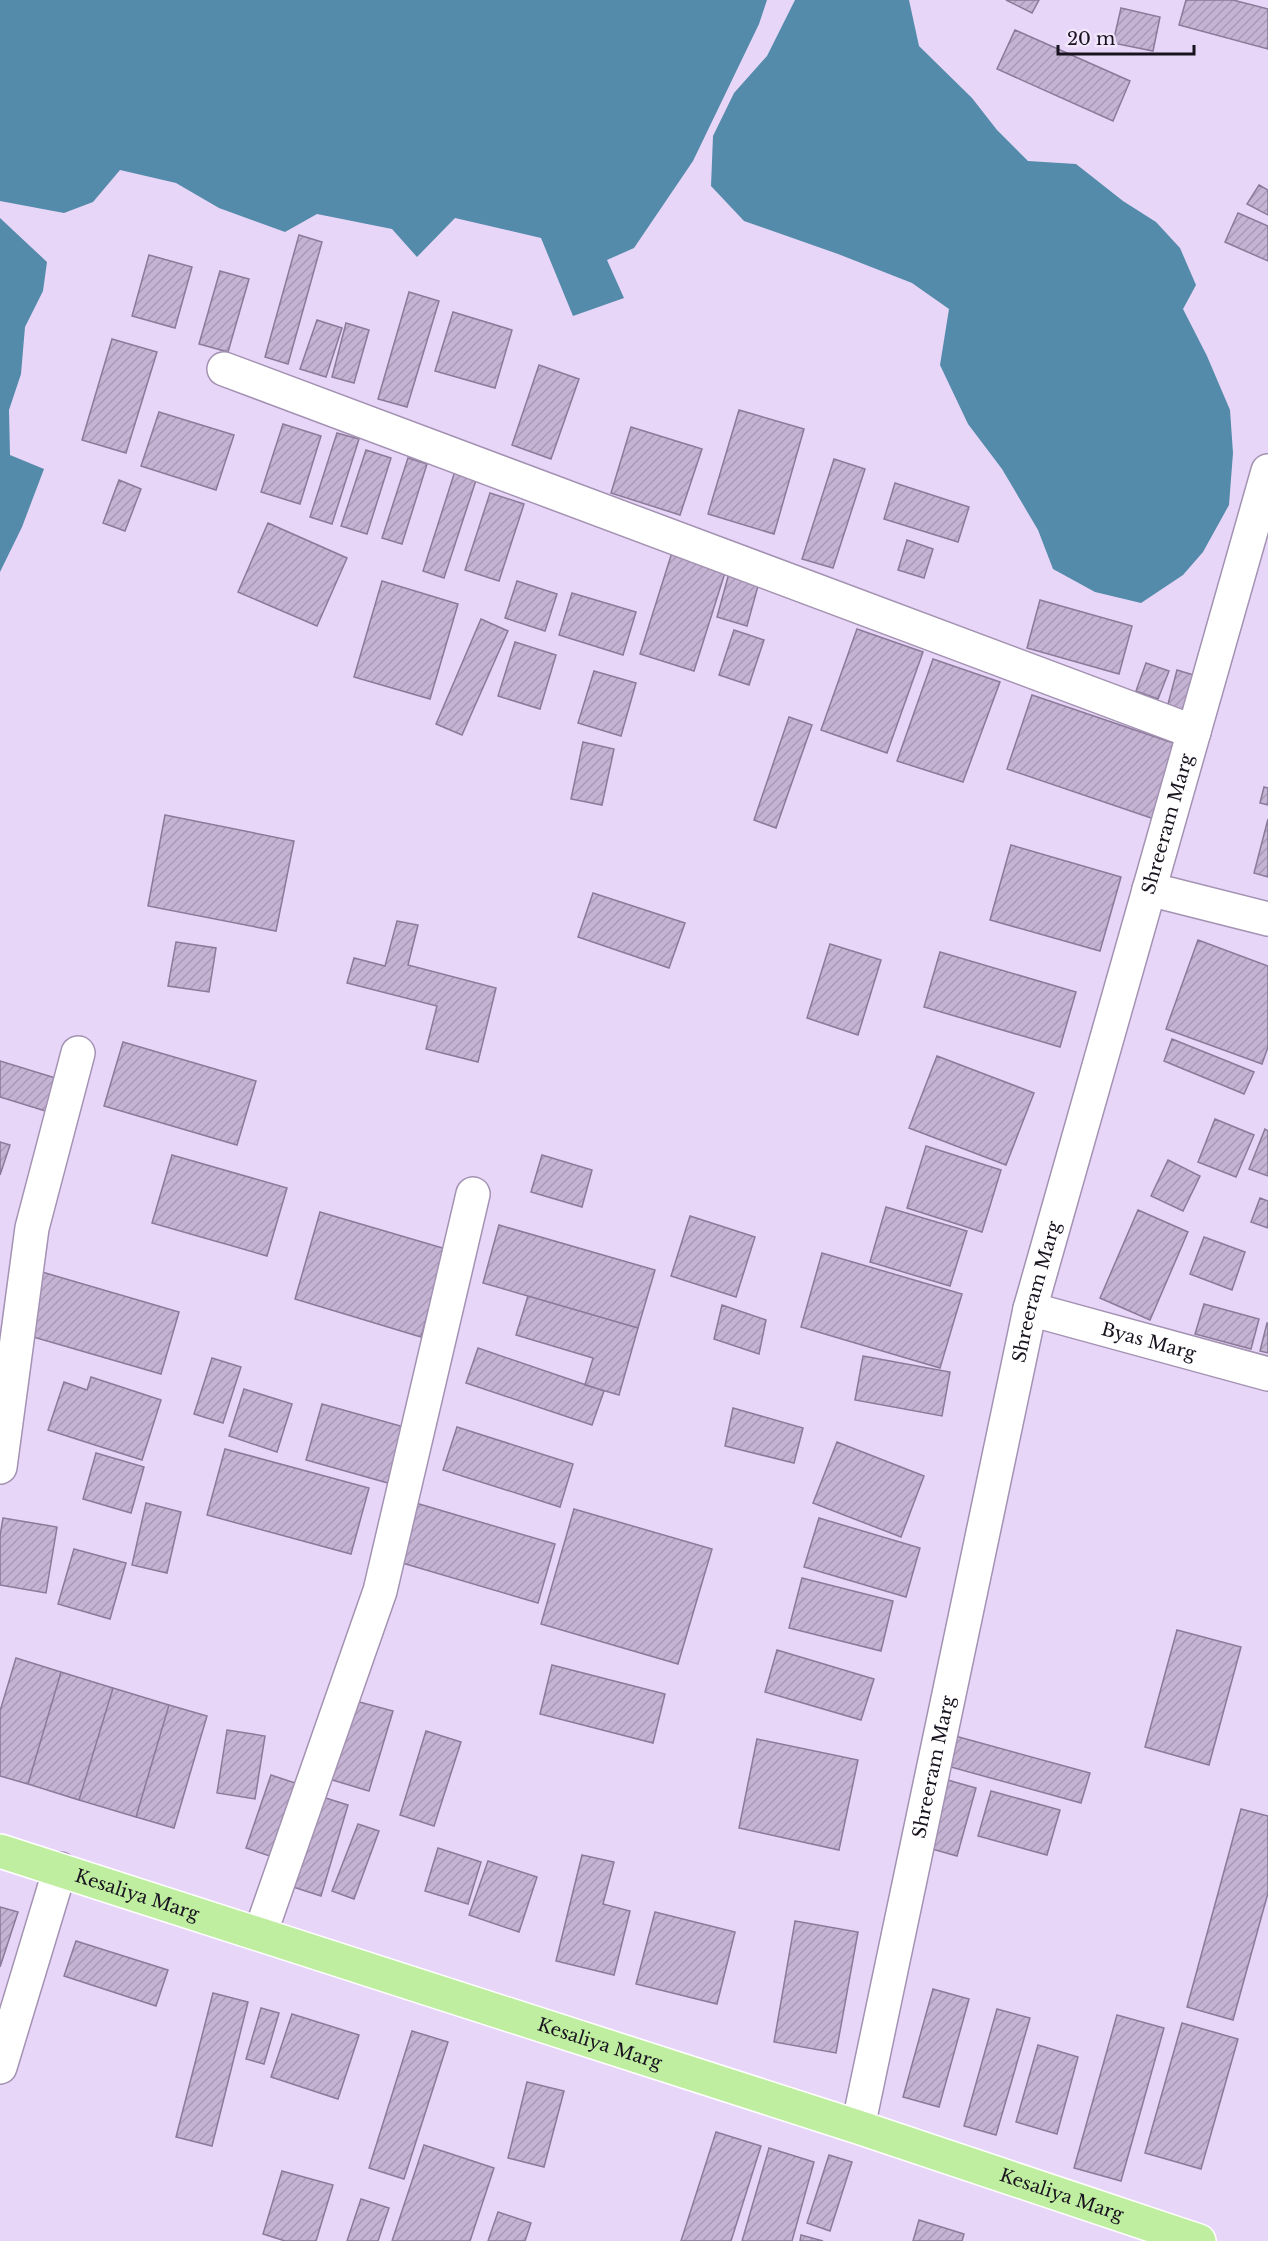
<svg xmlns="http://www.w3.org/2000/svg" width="1268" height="2241" font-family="'Libre Baskerville',serif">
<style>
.water{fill:#548baa}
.building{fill:url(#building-hatch);stroke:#8b7a99;stroke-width:1.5}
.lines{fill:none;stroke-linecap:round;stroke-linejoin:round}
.minor-casing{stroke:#a392b2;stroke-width:36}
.major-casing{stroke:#fff;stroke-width:36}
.minor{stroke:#fff;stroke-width:33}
.major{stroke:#bfeea1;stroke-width:33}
.labels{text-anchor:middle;stroke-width:4.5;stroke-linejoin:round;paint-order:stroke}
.street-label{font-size:18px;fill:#19131f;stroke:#f1e6fb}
</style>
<defs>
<pattern id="building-hatch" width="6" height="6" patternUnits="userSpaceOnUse" patternTransform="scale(1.5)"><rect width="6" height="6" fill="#c5b3d4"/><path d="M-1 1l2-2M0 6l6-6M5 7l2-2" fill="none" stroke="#a999b6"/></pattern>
</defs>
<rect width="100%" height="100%" fill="#e8d6f8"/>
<!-- water -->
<path class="water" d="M 0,0 L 767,0 L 759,24 L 693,161 L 634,248 L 607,260 L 624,298 L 573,316 L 541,238 L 455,218 L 417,257 L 392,229 L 317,214 L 285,232 L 219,208 L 176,183 L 120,170 L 93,202 L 64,213 L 0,201 Z
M 795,0 L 909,0 L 919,46 L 972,98 L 997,130 L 1028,161 L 1076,164 L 1123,201 L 1156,222 L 1180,248 L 1196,285 L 1183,309 L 1207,356 L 1230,410 L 1233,453 L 1229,505 L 1203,552 L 1183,575 L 1141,603 L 1095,592 L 1053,569 L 1038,530 L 1002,469 L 968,424 L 940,365 L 949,309 L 912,283 L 838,254 L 744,221 L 711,186 L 713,136 L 734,93 L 767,56 Z
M 0,218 L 47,262 L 43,291 L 25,327 L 21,374 L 9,410 L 10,455 L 44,469 L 22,527 L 0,572 Z"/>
<!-- building -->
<path class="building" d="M 1006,0 L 1039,0 L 1032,13 Z
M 1186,0 L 1233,0 L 1268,9 L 1268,49 L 1179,25 Z
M 1121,8 L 1160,17 L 1153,51 L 1113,43 Z
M 1015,30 L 1130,81 L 1113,121 L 997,69 Z
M 1259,185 L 1268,190 L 1268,215 L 1247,204 Z
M 1238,213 L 1268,226 L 1268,261 L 1225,242 Z
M 299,235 L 322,242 L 288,364 L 265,357 Z
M 149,255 L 192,267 L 175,328 L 132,316 Z
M 220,271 L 249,279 L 228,352 L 199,344 Z
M 409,292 L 439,301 L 407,407 L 378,399 Z
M 453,312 L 512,330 L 495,388 L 435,371 Z
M 317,320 L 342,328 L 326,377 L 300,369 Z
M 346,323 L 369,330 L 354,383 L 332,377 Z
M 112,339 L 157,352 L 126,453 L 82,440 Z
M 539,365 L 579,379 L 551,459 L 512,445 Z
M 739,410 L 804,429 L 774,534 L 708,514 Z
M 159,412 L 234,435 L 216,490 L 141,466 Z
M 283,424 L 321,436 L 300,504 L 261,492 Z
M 631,427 L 702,449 L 680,515 L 611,493 Z
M 337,433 L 359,439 L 332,524 L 310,517 Z
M 366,450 L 391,458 L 367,534 L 341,526 Z
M 408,458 L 427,464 L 402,544 L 382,538 Z
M 834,459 L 865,469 L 833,568 L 802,559 Z
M 456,468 L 478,474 L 444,578 L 423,571 Z
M 119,480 L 141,489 L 125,531 L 103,523 Z
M 895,483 L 969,507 L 958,542 L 884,519 Z
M 490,493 L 524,504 L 499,581 L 465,570 Z
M 268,523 L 347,558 L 317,626 L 238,592 Z
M 907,540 L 933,549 L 924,578 L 898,570 Z
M 674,546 L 728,563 L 694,671 L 640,654 Z
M 731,566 L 761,575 L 747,626 L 717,617 Z
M 382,581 L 458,604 L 430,699 L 354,677 Z
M 517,581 L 557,594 L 545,631 L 505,618 Z
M 572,593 L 636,612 L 623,655 L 559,635 Z
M 1040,600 L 1132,626 L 1119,674 L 1027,648 Z
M 481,619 L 508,631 L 462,735 L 436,724 Z
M 857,629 L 923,652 L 887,753 L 821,730 Z
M 734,630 L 764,640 L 749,685 L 719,675 Z
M 515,642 L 556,655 L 540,709 L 498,696 Z
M 933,659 L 1000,682 L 963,782 L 897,761 Z
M 1146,663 L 1169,671 L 1158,699 L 1136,691 Z
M 1177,670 L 1197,676 L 1187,713 L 1167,708 Z
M 594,671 L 636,683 L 621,736 L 578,723 Z
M 1032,695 L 1185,747 L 1160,821 L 1007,769 Z
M 789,717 L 812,725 L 776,828 L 754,820 Z
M 583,742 L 614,749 L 602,805 L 571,799 Z
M 1264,787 L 1268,788 L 1268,805 L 1260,803 Z
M 165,815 L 294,841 L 276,931 L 148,906 Z
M 1268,819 L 1268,877 L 1254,873 Z
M 1011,845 L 1121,877 L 1100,951 L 990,920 Z
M 593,893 L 685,923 L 669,968 L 578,937 Z
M 397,921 L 418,925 L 408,965 L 496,988 L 478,1062 L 426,1049 L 437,1006 L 347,983 L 354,958 L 385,966 Z
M 1198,940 L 1268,966 L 1268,1047 L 1262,1064 L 1166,1029 Z
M 176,942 L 216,948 L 209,992 L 168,986 Z
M 830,944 L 881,960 L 858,1035 L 807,1018 Z
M 940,952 L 1076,992 L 1060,1047 L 924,1007 Z
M 1172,1039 L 1254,1072 L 1244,1094 L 1164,1061 Z
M 123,1042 L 256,1081 L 237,1145 L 104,1106 Z
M 937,1056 L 1034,1093 L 1006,1165 L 909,1128 Z
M 0,1061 L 62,1080 L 52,1113 L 0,1097 Z
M 1215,1119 L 1254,1135 L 1236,1177 L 1198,1162 Z
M 1265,1129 L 1268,1131 L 1268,1176 L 1249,1169 Z
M 0,1142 L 10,1145 L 0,1175 Z
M 926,1146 L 1001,1170 L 982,1232 L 907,1208 Z
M 172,1155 L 287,1188 L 267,1256 L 152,1223 Z
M 542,1155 L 592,1170 L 582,1207 L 531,1192 Z
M 1168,1160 L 1200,1176 L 1183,1211 L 1151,1196 Z
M 1260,1198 L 1268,1201 L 1268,1228 L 1251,1222 Z
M 886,1207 L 967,1231 L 950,1286 L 870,1262 Z
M 1138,1210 L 1188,1232 L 1150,1320 L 1100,1298 Z
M 320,1212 L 446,1249 L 421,1337 L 295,1299 Z
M 690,1216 L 755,1237 L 736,1297 L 671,1276 Z
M 499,1225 L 655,1270 L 638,1328 L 483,1283 Z
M 1204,1237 L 1245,1252 L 1232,1290 L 1190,1274 Z
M 822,1253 L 962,1294 L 940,1368 L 801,1327 Z
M 42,1272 L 179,1312 L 161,1374 L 23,1334 Z
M 528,1296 L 638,1328 L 619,1395 L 585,1385 L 593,1358 L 516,1335 Z
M 1204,1304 L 1259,1319 L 1251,1349 L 1195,1334 Z
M 722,1305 L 766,1320 L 759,1354 L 714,1339 Z
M 1267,1323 L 1268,1323 L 1268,1353 L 1260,1351 Z
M 478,1348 L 604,1391 L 592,1425 L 466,1383 Z
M 863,1356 L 950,1372 L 942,1416 L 855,1400 Z
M 212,1358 L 241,1367 L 223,1423 L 194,1414 Z
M 91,1377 L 161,1400 L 142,1460 L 48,1430 L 64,1382 L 87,1390 Z
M 244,1389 L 292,1404 L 277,1452 L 229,1436 Z
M 322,1404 L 404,1427 L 388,1483 L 306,1460 Z
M 733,1408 L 803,1428 L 794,1463 L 725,1446 Z
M 457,1427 L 573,1464 L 560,1507 L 443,1470 Z
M 837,1442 L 924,1476 L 901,1537 L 813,1503 Z
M 225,1449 L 369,1488 L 351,1554 L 207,1515 Z
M 96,1453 L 144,1467 L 131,1513 L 83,1499 Z
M 409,1501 L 555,1544 L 538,1603 L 392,1560 Z
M 146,1503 L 181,1512 L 167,1573 L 132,1565 Z
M 574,1509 L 712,1549 L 678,1664 L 541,1624 Z
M 3,1518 L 57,1527 L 46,1593 L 0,1585 L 0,1536 Z
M 819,1518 L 920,1548 L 906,1597 L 804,1567 Z
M 74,1549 L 126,1563 L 110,1619 L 58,1604 Z
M 802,1578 L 893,1601 L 881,1651 L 789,1628 Z
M 1177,1630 L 1241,1647 L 1209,1765 L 1145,1747 Z
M 777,1650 L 874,1679 L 861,1720 L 765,1692 Z
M 16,1658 L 61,1672 L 28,1784 L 0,1776 L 0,1711 Z
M 552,1665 L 665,1694 L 653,1743 L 540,1714 Z
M 61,1672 L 113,1688 L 79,1800 L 28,1784 Z
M 113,1688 L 169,1705 L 136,1817 L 79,1800 Z
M 352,1700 L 393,1711 L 369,1791 L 329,1779 Z
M 169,1705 L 207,1716 L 174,1828 L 136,1817 Z
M 227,1730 L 265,1736 L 255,1799 L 217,1793 Z
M 426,1731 L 461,1742 L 434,1826 L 400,1815 Z
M 948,1734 L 1090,1773 L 1081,1803 L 940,1764 Z
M 757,1739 L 858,1760 L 839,1850 L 739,1828 Z
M 271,1775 L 307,1787 L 282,1860 L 246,1848 Z
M 944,1779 L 976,1788 L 957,1856 L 925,1847 Z
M 991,1791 L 1060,1810 L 1047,1855 L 978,1836 Z
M 316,1795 L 348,1805 L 321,1896 L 290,1886 Z
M 1241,1809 L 1268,1816 L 1268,1893 L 1233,2020 L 1187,2007 Z
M 358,1824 L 379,1831 L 354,1899 L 332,1891 Z
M 438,1848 L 481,1862 L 468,1904 L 425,1891 Z
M 582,1855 L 614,1862 L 603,1904 L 630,1911 L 614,1975 L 556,1961 Z
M 488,1861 L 537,1877 L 519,1932 L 469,1915 Z
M 0,1907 L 18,1912 L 0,1967 Z
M 655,1912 L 735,1932 L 717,2004 L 636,1984 Z
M 795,1921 L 858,1932 L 836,2053 L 774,2042 Z
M 76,1941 L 168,1970 L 156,2006 L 64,1976 Z
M 933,1989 L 969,1999 L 939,2107 L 903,2097 Z
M 213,1993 L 248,2002 L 212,2146 L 176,2137 Z
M 261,2008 L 279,2013 L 264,2064 L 246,2059 Z
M 997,2009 L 1030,2018 L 996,2135 L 964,2126 Z
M 292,2014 L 359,2035 L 338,2099 L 271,2077 Z
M 1117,2015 L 1164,2028 L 1121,2181 L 1074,2168 Z
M 1182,2023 L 1238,2039 L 1201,2169 L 1145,2153 Z
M 412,2031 L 448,2042 L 404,2179 L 369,2168 Z
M 1038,2045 L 1078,2057 L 1057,2134 L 1016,2122 Z
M 527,2082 L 564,2091 L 544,2167 L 508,2158 Z
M 716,2132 L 761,2146 L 731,2241 L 681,2241 Z
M 424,2145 L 494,2168 L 470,2241 L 392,2241 Z
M 769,2148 L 814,2162 L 792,2241 L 742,2241 Z
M 829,2155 L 852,2162 L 830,2231 L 807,2223 Z
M 282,2171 L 333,2185 L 316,2241 L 285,2241 L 263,2234 Z
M 361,2199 L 389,2208 L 378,2241 L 347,2241 Z
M 498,2212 L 531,2223 L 525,2241 L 488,2241 Z
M 919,2220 L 964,2234 L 962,2241 L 913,2241 Z
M 801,2235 L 823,2241 L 800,2241 Z"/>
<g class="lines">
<!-- minor casing -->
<g class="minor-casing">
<g id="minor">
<path d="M 224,369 L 1194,732"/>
<path d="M 1149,889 L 1268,919"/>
<path id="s1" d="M 1030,1309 L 1268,1374"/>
<path d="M 0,1467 L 32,1228 L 78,1053"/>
<path d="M 260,1934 L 380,1591 L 473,1194"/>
<path d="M 0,2067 L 60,1869"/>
<path id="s2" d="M 858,2127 L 1030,1309 L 1268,471"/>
</g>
</g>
<!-- major casing -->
<g class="major-casing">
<g id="major">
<path id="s3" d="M 0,1851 L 858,2127 L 1199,2241"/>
</g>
</g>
<!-- minor -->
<use href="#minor" class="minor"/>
<!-- major -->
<use href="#major" class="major"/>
</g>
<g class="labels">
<!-- street labels -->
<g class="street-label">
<text dy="6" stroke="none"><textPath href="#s2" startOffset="1340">Shreeram Marg</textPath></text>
<text dy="6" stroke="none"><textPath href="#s2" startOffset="854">Shreeram Marg</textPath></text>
<text dy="6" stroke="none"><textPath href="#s1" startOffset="123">Byas Marg</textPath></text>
<text dy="6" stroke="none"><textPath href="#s2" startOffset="368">Shreeram Marg</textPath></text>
<text dy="6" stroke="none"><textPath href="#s3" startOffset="144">Kesaliya Marg</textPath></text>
<text dy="6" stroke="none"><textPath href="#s3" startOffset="630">Kesaliya Marg</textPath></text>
<text dy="6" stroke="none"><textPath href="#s3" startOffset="1116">Kesaliya Marg</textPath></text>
</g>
</g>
<!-- scale -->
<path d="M1058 45v9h136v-9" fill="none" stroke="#19131f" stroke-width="3"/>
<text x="1067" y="45" font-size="18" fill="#19131f" stroke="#f1e6fb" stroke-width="4.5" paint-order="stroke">20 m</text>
</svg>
